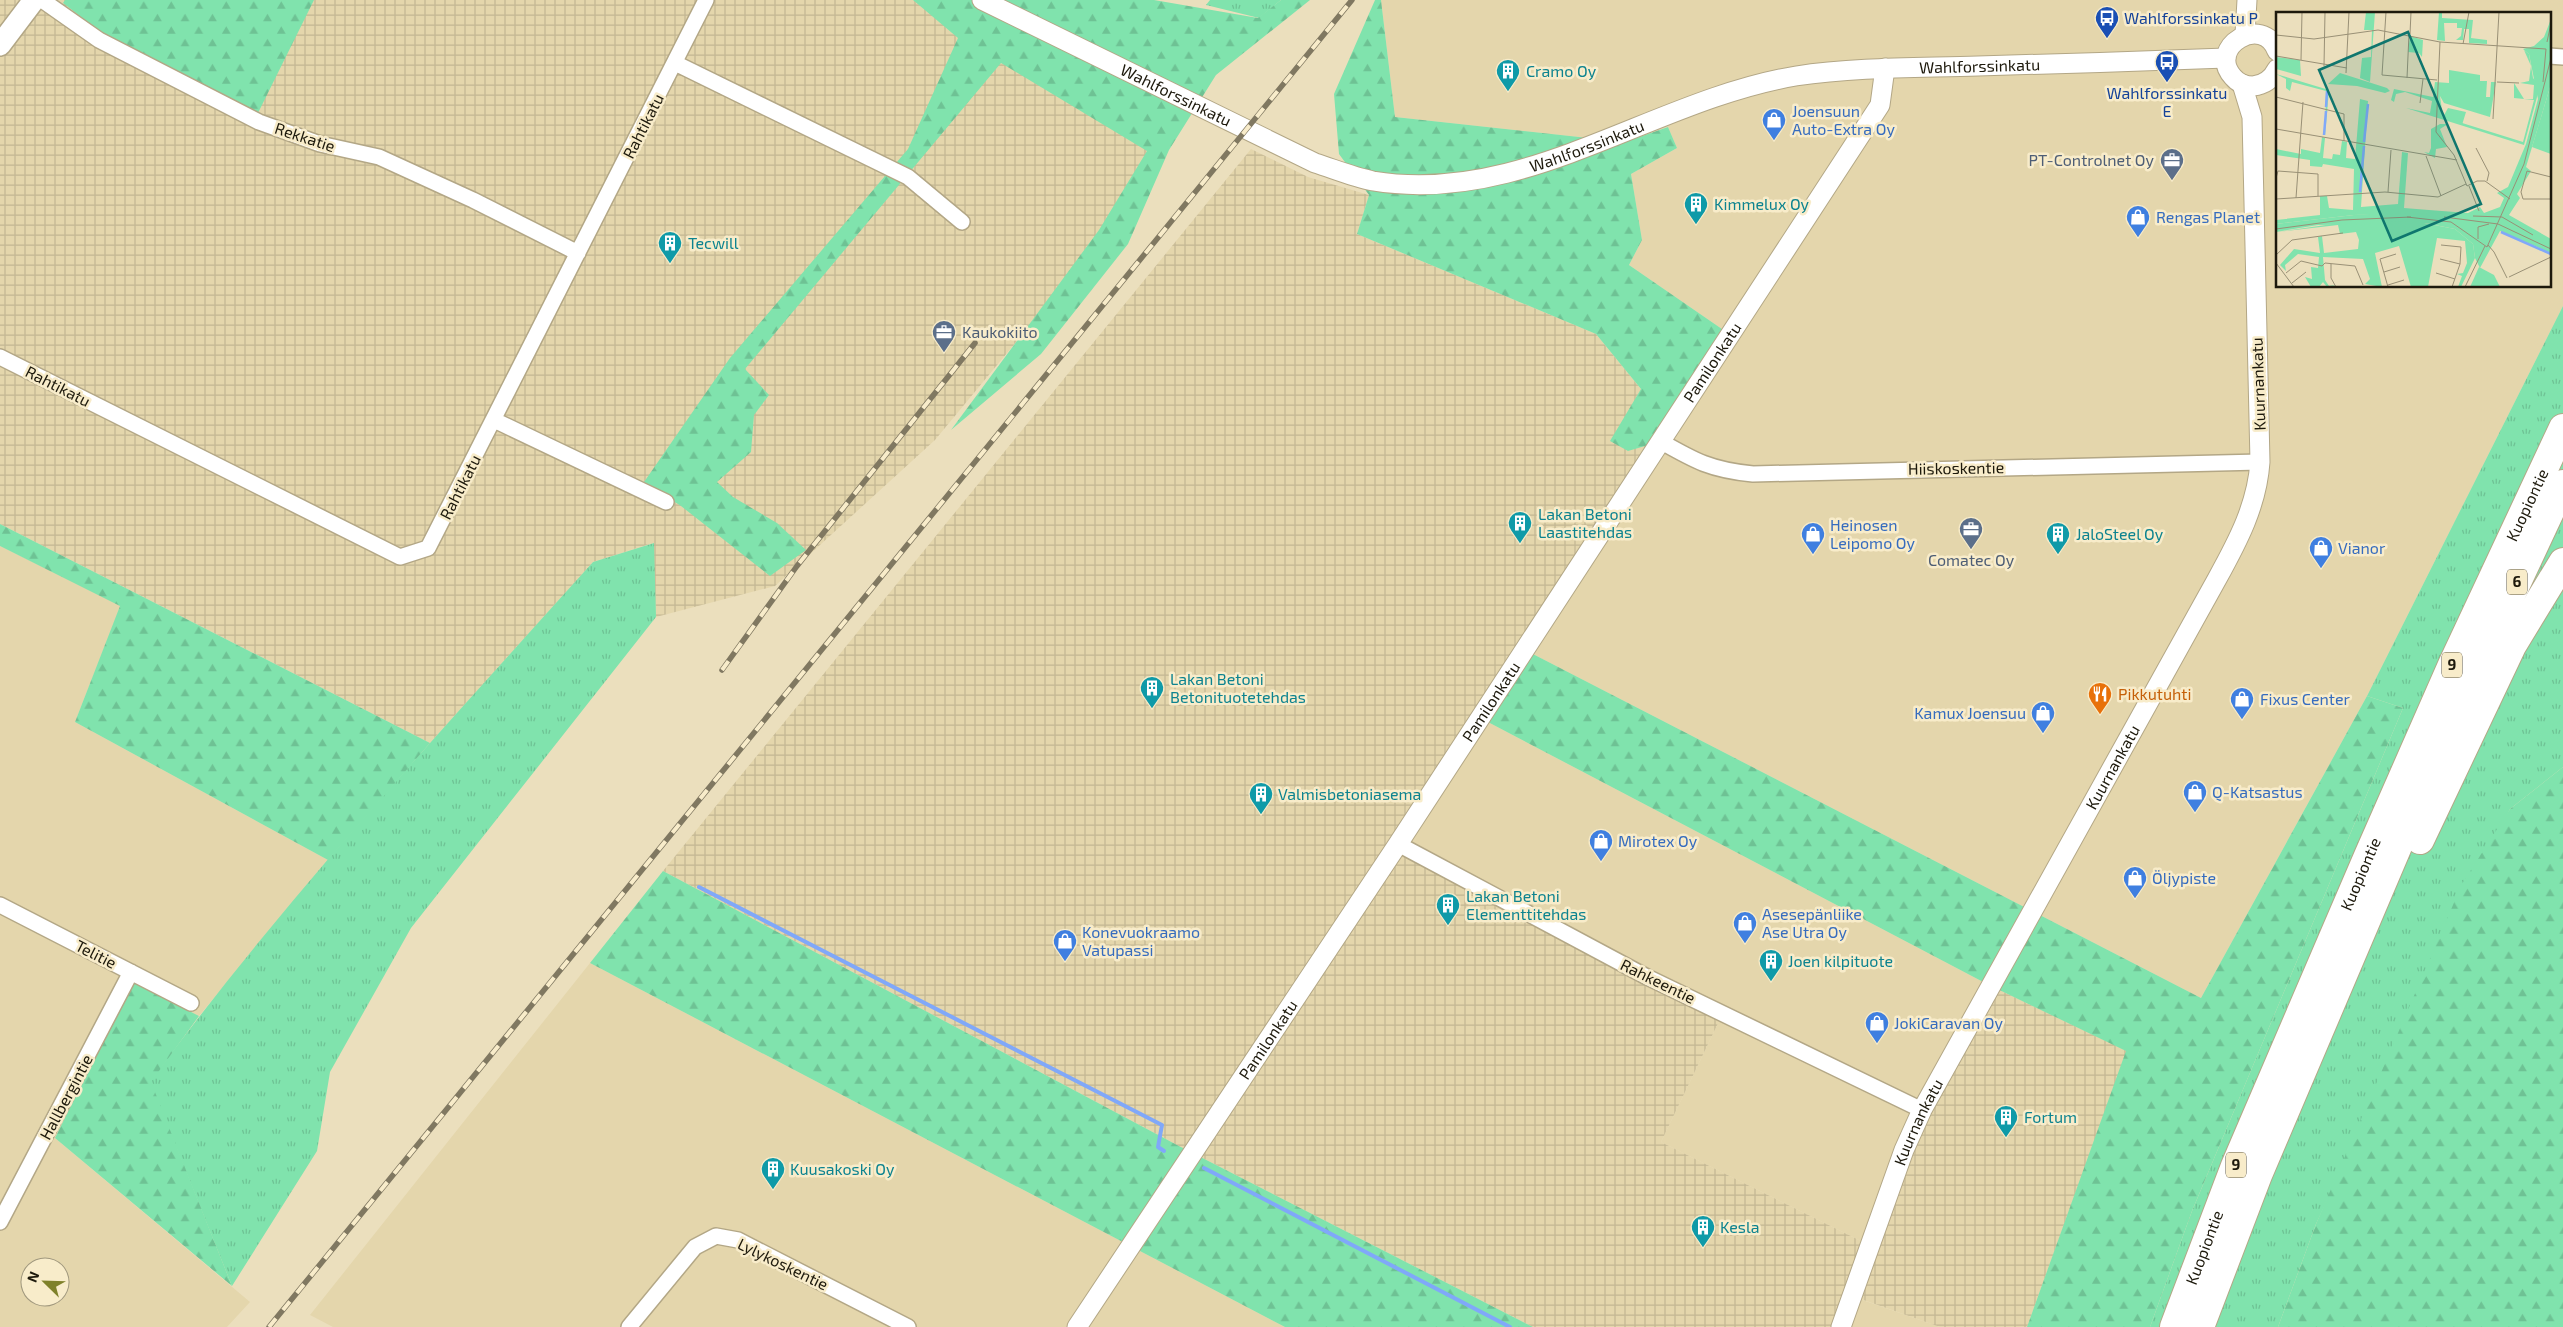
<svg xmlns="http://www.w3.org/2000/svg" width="2563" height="1327" font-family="'Exo 2',sans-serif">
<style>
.built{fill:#e4d6ac;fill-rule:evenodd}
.industrial{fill:url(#industrial-grid)}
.grass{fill:url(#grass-tufts)}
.forest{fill:url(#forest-firs)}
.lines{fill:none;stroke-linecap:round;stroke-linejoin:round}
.stream{stroke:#80a8f9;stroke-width:4}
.minor-casing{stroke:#b3a786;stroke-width:18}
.tertiary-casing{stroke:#b3a786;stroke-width:21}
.secondary-casing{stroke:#b3a786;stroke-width:24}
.motorway-casing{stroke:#b3a786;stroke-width:30}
.minor{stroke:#fff;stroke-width:15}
.tertiary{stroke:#fff;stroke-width:19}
.secondary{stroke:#fff;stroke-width:21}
.motorway{stroke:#fff;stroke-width:28}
.rail-casing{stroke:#807861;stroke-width:5.5}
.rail{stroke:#f8ecca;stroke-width:4;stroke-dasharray:11;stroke-linecap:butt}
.labels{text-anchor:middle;stroke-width:5;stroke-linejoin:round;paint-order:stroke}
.shield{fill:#f8ecca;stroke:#5f5845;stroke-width:1}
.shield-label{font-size:15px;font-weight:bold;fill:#1d190c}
.transit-label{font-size:16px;fill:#164399;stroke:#f8ecca;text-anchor:start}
.street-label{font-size:16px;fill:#1d190c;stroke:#f8ecca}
.culture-label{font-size:16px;fill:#0d838f;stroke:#f8ecca;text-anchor:start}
.shop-label{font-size:16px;fill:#366cbe;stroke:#f8ecca;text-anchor:start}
.service-label{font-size:16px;fill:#4e5e75;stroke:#f8ecca;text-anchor:end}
.food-label{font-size:16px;fill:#c56008;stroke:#f8ecca;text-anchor:start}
.inset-river{fill:none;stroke:#80a8f9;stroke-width:2.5}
.inset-road{fill:none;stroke:#999076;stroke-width:1}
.view{fill:#0f766e;fill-opacity:0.15;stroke:#0f766e;stroke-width:2.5}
.inset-edge{fill:none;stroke:#1d190c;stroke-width:2.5}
</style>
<defs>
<pattern id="industrial-grid" width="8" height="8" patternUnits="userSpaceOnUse" patternTransform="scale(1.25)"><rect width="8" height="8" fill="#e4d6ac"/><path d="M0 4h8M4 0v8" fill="none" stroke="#c3b793"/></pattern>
<pattern id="grass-tufts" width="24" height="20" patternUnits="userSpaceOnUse" patternTransform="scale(1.25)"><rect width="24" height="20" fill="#80e3ad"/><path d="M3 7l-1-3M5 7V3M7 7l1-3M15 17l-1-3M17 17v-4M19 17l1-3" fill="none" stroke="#6ec294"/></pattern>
<pattern id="forest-firs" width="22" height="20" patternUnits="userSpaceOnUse" patternTransform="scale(1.25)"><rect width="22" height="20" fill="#80e3ad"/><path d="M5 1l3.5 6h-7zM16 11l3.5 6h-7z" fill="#6ec294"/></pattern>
</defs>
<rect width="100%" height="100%" fill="#ebdfbd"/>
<!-- built -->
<path class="built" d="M 1381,0 L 2563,0 L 2563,306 L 2367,696 L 2201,998 L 1529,652 L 1735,338 L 1629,265 L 1642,240 L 1631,174 L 1677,148 L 1668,127 L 1625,142 L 1395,117 ZM 2277,14 L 2549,14 L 2549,286 L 2277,286 Z
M 0,546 L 121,605 L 75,722 L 328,860 L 199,1016 L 132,982 L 55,1138 L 250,1302 L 227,1327 L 0,1327 ZM 30,1267 L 60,1267 L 60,1297 L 30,1297 Z
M 1486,721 L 1987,984 L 1867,1244 L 1661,1142 L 1722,1015 L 1403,853 Z
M 590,963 L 1285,1327 L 333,1327 L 310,1315 Z
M 1854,1297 L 1940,1327 L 1843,1327 Z"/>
<!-- industrial -->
<path class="industrial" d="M 0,0 L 925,0 L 1166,125 L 1104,236 L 935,440 L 775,586 L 656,617 L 653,543 L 593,562 L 430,743 L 0,524 Z
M 1251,149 L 1308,177 L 1369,195 L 1357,234 L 1596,334 L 1641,389 L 1669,439 L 1403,853 L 1722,1015 L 1661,1142 L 1867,1244 L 1987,984 L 2127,1051 L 2027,1327 L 1940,1327 L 1855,1297 L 1843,1327 L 1533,1327 L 1177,1145 L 663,871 Z"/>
<!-- grass -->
<path class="grass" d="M 1210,0 L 1281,0 L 1259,18 L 1206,5 Z
M 2563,306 L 2563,767 L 2510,809 L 2316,1224 L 2278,1327 L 2150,1327 L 2192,1211 L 2403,708 L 2367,696 Z
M 654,543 L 656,617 L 411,928 L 330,1072 L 317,1151 L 232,1286 L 150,1082 C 285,898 441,731 593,562 Z"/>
<!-- forest -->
<path class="forest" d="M 65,0 L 314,0 L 258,113 L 102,33 L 63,3 Z
M 913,0 L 1154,0 L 1258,18 L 1281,0 L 1310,0 L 1216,75 L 1169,150 L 1128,244 L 1041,354 L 951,430 L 1099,230 L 1147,151 L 1001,63 L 745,369 L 769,395 L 754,415 L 751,452 L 717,482 L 733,497 L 777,523 L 806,550 L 770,576 L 681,506 L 644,482 L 730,358 L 908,149 L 958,38 Z
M 1375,0 L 1381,0 L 1395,117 L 1625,142 L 1668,127 L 1677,148 L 1631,174 L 1642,240 L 1629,265 L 1735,338 L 1669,439 L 1628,451 L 1610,441 L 1641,389 L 1596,334 L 1357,234 L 1369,195 L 1339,154 L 1334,94 Z
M 0,524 L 430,743 L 328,860 L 75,722 L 120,606 L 0,546 Z
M 1529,652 L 2201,998 L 2367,696 L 2403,708 L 2192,1211 L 2150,1327 L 2027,1327 L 2126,1051 L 1987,984 L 1486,721 Z
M 2563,767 L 2563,1327 L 2278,1327 L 2316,1224 L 2462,884 L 2510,809 Z
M 663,871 L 1177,1145 L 1533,1327 L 1285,1327 L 590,963 Z
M 132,982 L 199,1016 L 151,1082 L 232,1286 L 55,1138 Z"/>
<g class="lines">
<!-- stream -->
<path class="stream" d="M 699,887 L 1162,1125 L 1158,1147 L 1164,1151
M 1204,1168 L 1510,1327"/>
<!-- minor casing -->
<g class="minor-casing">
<path id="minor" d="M 42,0 L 99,40 L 259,122 L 320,144 L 379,157 L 473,200 L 578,253
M 2549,56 L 2563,57
M 675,63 L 908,177 L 962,222
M 0,357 L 400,557 L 428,548 L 706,0
M 494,420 L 666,502
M 1660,441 C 1695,461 1711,470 1753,474 L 2260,462
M 1398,844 L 1647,977 L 1922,1110
M 0,905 L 191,1003
M 0,1222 L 131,972
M 629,1327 L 695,1247 L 716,1236 L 738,1240 L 908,1327"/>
</g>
<!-- tertiary casing -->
<g class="tertiary-casing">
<g id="tertiary">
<path id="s1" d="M 982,0 L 1315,163 C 1334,169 1353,177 1373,181 C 1524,206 1652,100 1796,76 C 1856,67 1917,68 1978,66 C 2061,64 2143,61 2226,58"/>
<path d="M 2245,34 L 2247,0"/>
<path d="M 2277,51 C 2263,13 2206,47 2233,77 C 2238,83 2245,86 2253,86 C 2264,85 2272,79 2277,69"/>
<path id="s2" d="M 1077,1327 L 1398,844 L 1880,105 L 1885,68"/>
<path id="s3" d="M 1841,1327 L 1904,1150 L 1922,1110 L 2217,579 C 2238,541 2257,505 2260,462 L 2252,117 L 2242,84"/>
</g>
</g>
<!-- secondary casing -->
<g class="secondary-casing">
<path id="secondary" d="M 0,45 L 34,0"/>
</g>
<!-- motorway casing -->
<g class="motorway-casing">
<g id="motorway">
<path d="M 2420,840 L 2512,646 L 2563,562"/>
<path id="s4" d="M 2174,1327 L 2235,1166 L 2368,856 L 2452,665 L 2563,428"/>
<path d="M 2200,1327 L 2258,1175 L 2441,745 L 2563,484"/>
</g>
</g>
<!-- minor -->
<use href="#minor" class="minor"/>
<!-- tertiary -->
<use href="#tertiary" class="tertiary"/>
<!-- secondary -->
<use href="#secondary" class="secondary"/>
<!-- motorway -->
<use href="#motorway" class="motorway"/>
<!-- rail casing -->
<g class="rail-casing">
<path id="rail" d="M 722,670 L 797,566 L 975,343
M 269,1327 L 1352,0"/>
</g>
<!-- rail -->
<use href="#rail" class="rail"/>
</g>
<!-- icons -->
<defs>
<g id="bus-pin" transform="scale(1.25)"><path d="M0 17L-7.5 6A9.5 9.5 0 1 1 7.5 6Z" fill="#1a4fb4" stroke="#f8ecca"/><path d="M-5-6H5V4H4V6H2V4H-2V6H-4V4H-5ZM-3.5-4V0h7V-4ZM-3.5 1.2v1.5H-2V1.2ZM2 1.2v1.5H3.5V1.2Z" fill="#fff"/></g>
<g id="building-pin" transform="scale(1.25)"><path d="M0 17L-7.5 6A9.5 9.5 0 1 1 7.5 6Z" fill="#0f9aa8" stroke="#f8ecca"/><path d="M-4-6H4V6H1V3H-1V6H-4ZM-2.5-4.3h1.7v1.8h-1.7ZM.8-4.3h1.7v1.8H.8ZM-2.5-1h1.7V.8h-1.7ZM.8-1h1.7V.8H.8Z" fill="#fff"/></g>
<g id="shop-pin" transform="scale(1.25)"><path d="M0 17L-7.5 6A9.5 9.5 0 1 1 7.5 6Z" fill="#3f7fe0" stroke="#f8ecca"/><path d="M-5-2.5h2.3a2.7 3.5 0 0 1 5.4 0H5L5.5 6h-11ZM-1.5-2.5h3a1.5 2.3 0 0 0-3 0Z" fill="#fff"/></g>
<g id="office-pin" transform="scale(1.25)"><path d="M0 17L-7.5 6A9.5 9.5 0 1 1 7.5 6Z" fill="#5c6f8a" stroke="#f8ecca"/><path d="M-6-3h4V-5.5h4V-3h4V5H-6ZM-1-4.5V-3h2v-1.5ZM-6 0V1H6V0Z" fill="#fff"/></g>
<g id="restaurant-pin" transform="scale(1.25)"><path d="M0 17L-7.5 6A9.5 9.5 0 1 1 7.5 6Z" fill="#e8710a" stroke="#f8ecca"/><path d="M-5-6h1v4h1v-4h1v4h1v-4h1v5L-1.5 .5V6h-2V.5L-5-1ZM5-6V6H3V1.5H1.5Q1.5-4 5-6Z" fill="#fff"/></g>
</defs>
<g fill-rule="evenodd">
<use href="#bus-pin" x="2107" y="18"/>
<use href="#bus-pin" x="2167" y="62"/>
<use href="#building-pin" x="1508" y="71"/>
<use href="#shop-pin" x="1774" y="120"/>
<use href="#office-pin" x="2172" y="160"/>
<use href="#building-pin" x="1696" y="204"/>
<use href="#shop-pin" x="2138" y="217"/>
<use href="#building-pin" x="670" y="243"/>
<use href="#office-pin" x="944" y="332"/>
<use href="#building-pin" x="1520" y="523"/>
<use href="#office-pin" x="1971" y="529"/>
<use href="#shop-pin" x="1813" y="534"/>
<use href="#building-pin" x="2058" y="534"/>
<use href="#shop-pin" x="2321" y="548"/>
<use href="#building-pin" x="1152" y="688"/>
<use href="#restaurant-pin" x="2100" y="694"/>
<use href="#shop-pin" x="2242" y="699"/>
<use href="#shop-pin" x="2043" y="713"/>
<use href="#shop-pin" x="2195" y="792"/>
<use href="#building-pin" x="1261" y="794"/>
<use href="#shop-pin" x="1601" y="841"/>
<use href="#shop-pin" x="2135" y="878"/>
<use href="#building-pin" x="1448" y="905"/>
<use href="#shop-pin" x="1745" y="923"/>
<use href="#shop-pin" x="1065" y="941"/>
<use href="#building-pin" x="1771" y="961"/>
<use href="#shop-pin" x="1877" y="1023"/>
<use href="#building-pin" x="2006" y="1117"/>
<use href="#building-pin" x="773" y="1169"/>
<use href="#building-pin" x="1703" y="1227"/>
</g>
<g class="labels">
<!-- shield labels -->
<g class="shield">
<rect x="2507" y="569.5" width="20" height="25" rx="4"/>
<rect x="2442" y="652.5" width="20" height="25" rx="4"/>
<rect x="2226" y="1152.5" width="20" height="25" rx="4"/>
</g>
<g class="shield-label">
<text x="2517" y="587">6</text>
<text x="2452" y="670">9</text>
<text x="2236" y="1170">9</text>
</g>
<!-- transit labels -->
<g class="transit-label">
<text x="2124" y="24">Wahlforssinkatu P</text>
<text x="2167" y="99" text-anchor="middle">Wahlforssinkatu<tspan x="2167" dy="18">E</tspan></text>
</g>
<!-- street labels -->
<g class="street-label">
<text dy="6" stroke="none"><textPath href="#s1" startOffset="1056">Wahlforssinkatu</textPath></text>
<text dy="6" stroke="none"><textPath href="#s1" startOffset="216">Wahlforssinkatu</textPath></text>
<text transform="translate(643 126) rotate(-63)" y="6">Rahtikatu</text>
<text transform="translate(305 137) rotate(18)" y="6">Rekkatie</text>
<text dy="6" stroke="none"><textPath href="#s1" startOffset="651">Wahlforssinkatu</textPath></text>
<text dy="6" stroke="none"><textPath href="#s2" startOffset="1155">Pamilonkatu</textPath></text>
<text transform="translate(2258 384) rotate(-92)" y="6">Kuurnankatu</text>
<text transform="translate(58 386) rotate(27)" y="6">Rahtikatu</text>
<text transform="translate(1956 468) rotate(-1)" y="6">Hiiskoskentie</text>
<text transform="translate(460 487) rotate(-63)" y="6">Rahtikatu</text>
<text dy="6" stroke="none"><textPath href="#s4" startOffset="895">Kuopiontie</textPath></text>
<text dy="6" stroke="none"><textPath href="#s2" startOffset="750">Pamilonkatu</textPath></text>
<text dy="6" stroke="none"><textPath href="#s3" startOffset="624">Kuurnankatu</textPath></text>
<text dy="6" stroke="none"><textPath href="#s4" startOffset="490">Kuopiontie</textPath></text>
<text transform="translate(96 954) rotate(27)" y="6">Telitie</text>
<text transform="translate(1658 981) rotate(26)" y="6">Rahkeentie</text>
<text dy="6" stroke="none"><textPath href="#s2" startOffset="345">Pamilonkatu</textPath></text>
<text transform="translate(66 1097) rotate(-62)" y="6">Hallbergintie</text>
<text dy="6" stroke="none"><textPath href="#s3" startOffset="219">Kuurnankatu</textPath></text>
<text dy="6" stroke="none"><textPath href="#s4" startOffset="85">Kuopiontie</textPath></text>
<text transform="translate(783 1264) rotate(26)" y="6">Lylykoskentie</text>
</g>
<!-- culture labels -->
<g class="culture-label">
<text x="1526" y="77">Cramo Oy</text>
<text x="1714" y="210">Kimmelux Oy</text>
<text x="688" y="249">Tecwill</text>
<text x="1538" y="520">Lakan Betoni<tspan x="1538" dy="18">Laastitehdas</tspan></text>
<text x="2076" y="540">JaloSteel Oy</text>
<text x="1170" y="685">Lakan Betoni<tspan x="1170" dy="18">Betonituotetehdas</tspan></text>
<text x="1278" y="800">Valmisbetoniasema</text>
<text x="1466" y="902">Lakan Betoni<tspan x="1466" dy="18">Elementtitehdas</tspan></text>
<text x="1788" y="967">Joen kilpituote</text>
<text x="2024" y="1123">Fortum</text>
<text x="790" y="1175">Kuusakoski Oy</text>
<text x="1720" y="1233">Kesla</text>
</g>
<!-- shop labels -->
<g class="shop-label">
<text x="1792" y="117">Joensuun<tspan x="1792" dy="18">Auto-Extra Oy</tspan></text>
<text x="2156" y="223">Rengas Planet</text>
<text x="1830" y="531">Heinosen<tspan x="1830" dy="18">Leipomo Oy</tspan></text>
<text x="2338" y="554">Vianor</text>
<text x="2260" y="705">Fixus Center</text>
<text x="2026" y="719" text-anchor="end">Kamux Joensuu</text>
<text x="2212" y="798">Q-Katsastus</text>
<text x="1618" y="847">Mirotex Oy</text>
<text x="2152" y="884">Öljypiste</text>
<text x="1762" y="920">Asesepänliike<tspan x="1762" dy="18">Ase Utra Oy</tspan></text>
<text x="1082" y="938">Konevuokraamo<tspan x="1082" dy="18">Vatupassi</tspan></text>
<text x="1894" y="1029">JokiCaravan Oy</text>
</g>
<!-- service labels -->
<g class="service-label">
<text x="2154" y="166">PT-Controlnet Oy</text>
<text x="962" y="338" text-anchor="start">Kaukokiito</text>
<text x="1971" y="566" text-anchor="middle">Comatec Oy</text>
</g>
<!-- food labels -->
<g class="food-label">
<text x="2118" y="700">Pikkutuhti</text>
</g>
</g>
<!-- overview -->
<g transform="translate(2276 12)">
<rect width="275" height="275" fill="#ebdfbd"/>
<path d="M 275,7 L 275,72 L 250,155 L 255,159 L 241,182 L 244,186 L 233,203 L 275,227 L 275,241 L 224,219 L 204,256 L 199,246 L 197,232 L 179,217 L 149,211 L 42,213 L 0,220 L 0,212 L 78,203 L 153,198 L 192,201 L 204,195 L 208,201 L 224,195 L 228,186 L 221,181 L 232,175 L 250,132 L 262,87 L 253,42 L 247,37 L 258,34 L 268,25 ZM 64,61 L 111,76 L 114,79 L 109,81 L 81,74 L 52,72 ZM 172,96 L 190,100 L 186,113 L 167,105 Z" fill="#80e3ad"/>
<path d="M 90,0 L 99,0 L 94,70 L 84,66 L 86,46 L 95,45 L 96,18 L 88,18 ZM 163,0 L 166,0 L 166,6 L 197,8 L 195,26 L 211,28 L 211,32 L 193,31 L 193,17 L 188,17 L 187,28 L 180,28 L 185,24 L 186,16 L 181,16 L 181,11 L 168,11 L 169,29 L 161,28 ZM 134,24 L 147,28 L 146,45 L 143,41 L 132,40 ZM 248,38 L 253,42 L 257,66 L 264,74 L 248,133 L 130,96 L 154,101 L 156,89 L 129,80 L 120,82 L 118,90 L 115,88 L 118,77 L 157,85 L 159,70 L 173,71 L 173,58 L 204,63 L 204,69 L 211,69 L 210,85 L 214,85 L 215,70 L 220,70 L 214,105 L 168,91 L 164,84 L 167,105 L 247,130 L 258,88 L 238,86 L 238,71 L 248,87 L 257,87 L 258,73 L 244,71 L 253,69 L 255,54 ZM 0,45 L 24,48 L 25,64 L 0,57 ZM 0,62 L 53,78 L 49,124 L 50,79 L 16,70 L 14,79 L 10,76 L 10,67 ZM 275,72 L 275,142 L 256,135 ZM 84,87 L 92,89 L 85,195 L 122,192 L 126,140 L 132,141 L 128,196 L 153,198 L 153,201 L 78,203 L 0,212 L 0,208 L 44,203 L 44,184 L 51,184 L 53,196 L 77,198 L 78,157 L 47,152 L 46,155 L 34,154 L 34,148 L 0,143 L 0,137 L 25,142 L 25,137 L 44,141 L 46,125 L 49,126 L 47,146 L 56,147 L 57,142 L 64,143 L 66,129 L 71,130 L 70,146 L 79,147 ZM 164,112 L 172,112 L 164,117 L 171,135 L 160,137 L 159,146 L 148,140 L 153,141 L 155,136 L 155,117 ZM 84,208 L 143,210 L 179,217 L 197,232 L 199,246 L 185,275 L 182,275 L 186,264 L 181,262 L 187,261 L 191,251 L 189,229 L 161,226 L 152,275 L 135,275 L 123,234 L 99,241 L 106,275 L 89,272 L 94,267 L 87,247 L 47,245 L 49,268 L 53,274 L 59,273 L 55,275 L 51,275 L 47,270 L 43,275 L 35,275 L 29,265 L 36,267 L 35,255 L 42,256 L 43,245 L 22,242 L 9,253 L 10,259 L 4,253 L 18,237 L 44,241 L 42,225 L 46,224 L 48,241 L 82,237 L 83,228 L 80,220 L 64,222 L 62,213 L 1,220 Z" fill="#80e3ad"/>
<path d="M 203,255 L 218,263 L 224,275 L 194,275 Z" fill="#80e3ad"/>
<path class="inset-river" d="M 50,95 L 51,79M 48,123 L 50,99M 88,130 L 92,92M 84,180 L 88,134M 225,220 L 275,242"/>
<path class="inset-road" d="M 110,0 L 106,63 L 161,68M 134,22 L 135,0M 0,23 L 38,27 L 102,18 L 164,30 L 270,37M 164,30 L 160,120 L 178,143 L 191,174 L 201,169 L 209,169 L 234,187M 271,30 L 275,11M 187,32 L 193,0M 0,44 L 71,56M 25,48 L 26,0M 48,54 L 49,0M 70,61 L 73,0M 131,66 L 133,22M 221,70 L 243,71M 267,70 L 270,37M 0,85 L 68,102 L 68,129M 144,91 L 147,67M 217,107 L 223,0M 0,117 L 181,148M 200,136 L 213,161 L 211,169M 150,144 L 165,184M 251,159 L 245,180 L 247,187 L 275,187M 251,159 L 275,165M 0,166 L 2,159 L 42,162 L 42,184M 193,174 L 203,199M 112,180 L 115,138M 20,186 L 27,90M 0,187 L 109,180 L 162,185 L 190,172M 197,204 L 226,205 L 257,223M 131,205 L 175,210 L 211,235 L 248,152 L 275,46M 168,205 L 222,212 L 275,237M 0,217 L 66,208 L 135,205M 202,227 L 202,215 L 213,212M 165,233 L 185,235 L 184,252 L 176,275M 212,233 L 218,240 L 231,266M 0,243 L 16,228 L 67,221M 164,247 L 184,252M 0,251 L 18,275M 55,252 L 55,266 L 60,275M 108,260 L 124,255M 10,261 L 25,249 L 46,254 L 49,251 L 79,254 L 87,273M 160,261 L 179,267M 233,265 L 275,245M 16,271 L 30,260M 112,273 L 128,268M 112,275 L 104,247 L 120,242M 189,275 L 209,234"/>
<path class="view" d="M 132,20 L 205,192 L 116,229 L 43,58 Z"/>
<rect width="275" height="275" class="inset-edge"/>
</g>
<!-- north arrow -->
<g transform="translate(45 1282) rotate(293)"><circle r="24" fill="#f8ecca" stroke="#a0987e"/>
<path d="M0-4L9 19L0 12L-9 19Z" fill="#7f812a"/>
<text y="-8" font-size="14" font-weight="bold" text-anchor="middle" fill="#1d190c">N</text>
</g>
</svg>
